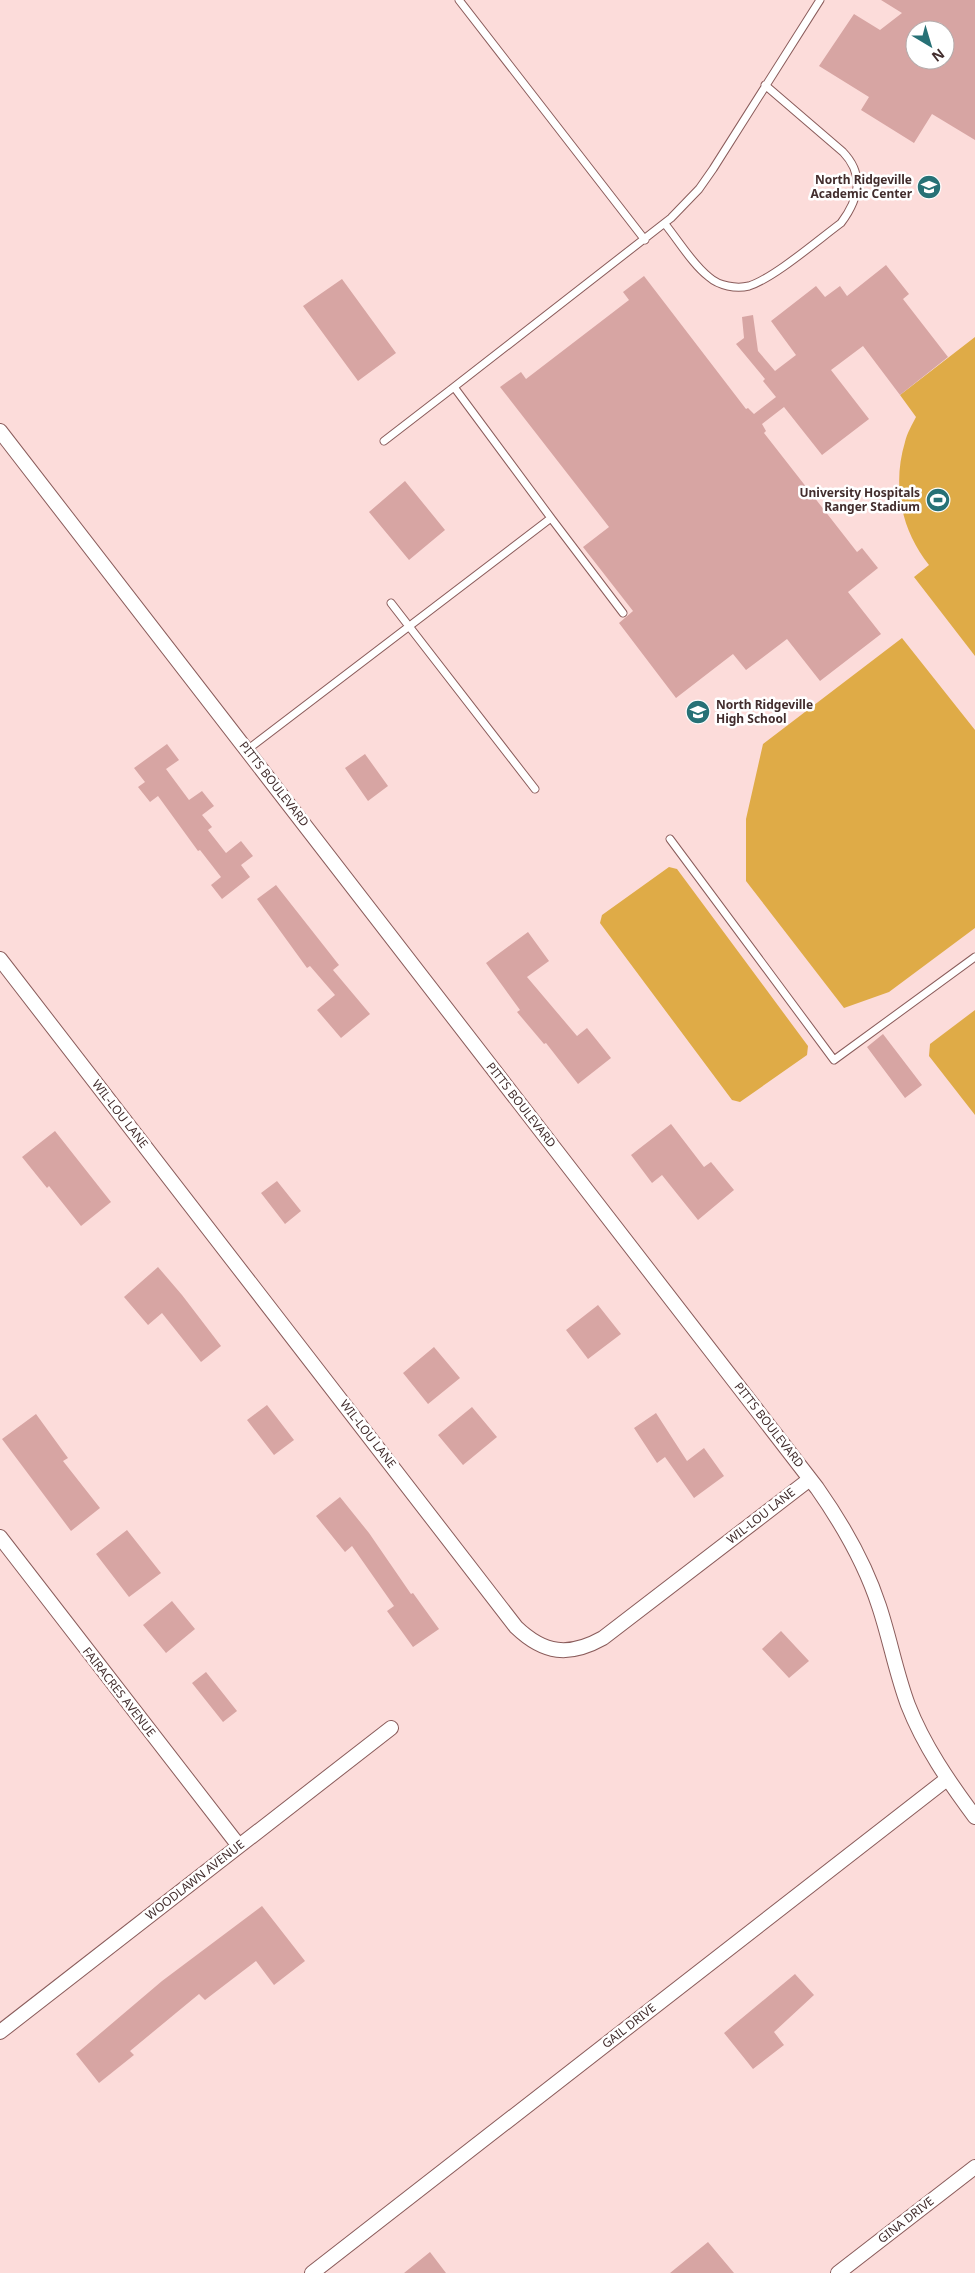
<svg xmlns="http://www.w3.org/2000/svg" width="975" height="2273" font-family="'Noto Sans',sans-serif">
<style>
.green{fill:#dfab47}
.building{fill:#d7a5a3;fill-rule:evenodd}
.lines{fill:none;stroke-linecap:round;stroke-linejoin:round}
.lane-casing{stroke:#8a5c5b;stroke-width:9}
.street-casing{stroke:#8a5c5b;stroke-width:16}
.lane{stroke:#fff;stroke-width:7}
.street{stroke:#fff;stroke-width:14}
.labels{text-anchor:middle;stroke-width:5;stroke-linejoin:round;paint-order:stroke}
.poi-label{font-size:12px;font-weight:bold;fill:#422d2d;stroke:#fff;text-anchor:end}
.street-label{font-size:12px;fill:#422d2d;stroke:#fff}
</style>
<rect width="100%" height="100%" fill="#fcdcda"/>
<!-- green -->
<path class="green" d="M 975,337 L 975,656 L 914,577 L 929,565 C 901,530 892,485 905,442 C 907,433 912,425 916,417 L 900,395 Z
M 902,638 L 975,730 L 975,928 L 889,992 L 844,1008 L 746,881 L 746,819 L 763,744 Z
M 669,867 L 677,869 L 808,1046 L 807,1055 L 740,1102 L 732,1100 L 600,923 L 602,915 Z
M 975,1010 L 975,1115 L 929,1056 L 930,1044 Z"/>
<!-- building -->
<path class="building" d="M 881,0 L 975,0 L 975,140 L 932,114 L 914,143 L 861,110 L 869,97 L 819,66 L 854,14 L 880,30 L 902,13 ZM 915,30 L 945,30 L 945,60 L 915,60 Z
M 886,265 L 909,294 L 903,299 L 948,357 L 900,395 L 863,346 L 831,370 L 869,419 L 822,455 L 784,407 L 762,424 L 766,431 L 764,433 L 857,552 L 862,548 L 878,568 L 848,592 L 881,634 L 820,681 L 787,639 L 746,670 L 733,654 L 676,698 L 619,623 L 633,611 L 583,547 L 609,527 L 500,387 L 521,372 L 526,379 L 629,300 L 623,292 L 644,276 L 746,409 L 748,408 L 754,414 L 776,397 L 763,381 L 765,379 L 736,344 L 744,338 L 742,317 L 753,315 L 758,351 L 775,371 L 796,355 L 771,321 L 816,286 L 825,297 L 840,286 L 847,296 Z
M 342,279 L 396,353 L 358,381 L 303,306 Z
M 405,481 L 445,530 L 409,560 L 369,512 Z
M 167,744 L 179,760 L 166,769 L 189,800 L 202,791 L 214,806 L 202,815 L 212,827 L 208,830 L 226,853 L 241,841 L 253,856 L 241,865 L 250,877 L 222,899 L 211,885 L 221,877 L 200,850 L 198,851 L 158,796 L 150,802 L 138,787 L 145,782 L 134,768 Z
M 365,754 L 388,786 L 368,801 L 345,768 Z
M 276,885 L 339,965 L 333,970 L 370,1014 L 341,1038 L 317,1010 L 335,995 L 310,966 L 307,968 L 257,899 Z
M 528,932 L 549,961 L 527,977 L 577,1036 L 587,1028 L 611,1058 L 578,1084 L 546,1043 L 544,1044 L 517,1012 L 520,1010 L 486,963 Z
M 883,1034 L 922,1085 L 905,1098 L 867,1047 Z
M 671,1124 L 704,1167 L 711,1162 L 734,1190 L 698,1220 L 662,1175 L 652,1183 L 631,1155 Z
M 55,1131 L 111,1202 L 81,1226 L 49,1186 L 47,1188 L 22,1157 Z
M 277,1181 L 301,1211 L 285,1224 L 261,1193 Z
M 158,1267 L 182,1295 L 221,1346 L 201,1362 L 162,1313 L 148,1325 L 124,1297 Z
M 598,1305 L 621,1334 L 588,1359 L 566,1330 Z
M 434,1347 L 460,1378 L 428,1404 L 403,1373 Z
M 267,1405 L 294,1440 L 274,1455 L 247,1420 Z
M 472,1407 L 497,1437 L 463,1465 L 438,1435 Z
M 656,1413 L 687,1461 L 704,1448 L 724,1476 L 694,1498 L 665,1457 L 657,1463 L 634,1428 Z
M 36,1414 L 68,1458 L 63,1461 L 100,1508 L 71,1531 L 2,1439 Z
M 340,1497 L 369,1533 L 411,1594 L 413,1593 L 439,1629 L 413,1647 L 387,1611 L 394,1606 L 352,1546 L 345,1552 L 316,1516 Z
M 127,1530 L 161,1573 L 129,1597 L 96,1554 Z
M 172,1601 L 195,1629 L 166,1653 L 143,1625 Z
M 781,1631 L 809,1661 L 789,1678 L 762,1649 Z
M 206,1672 L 237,1711 L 223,1722 L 192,1683 Z
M 262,1906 L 305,1961 L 274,1985 L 256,1961 L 205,2000 L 199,1994 L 130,2051 L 134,2055 L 99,2083 L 76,2054 L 162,1981 Z
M 795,1974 L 814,1995 L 774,2032 L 784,2045 L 753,2069 L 724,2033 Z
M 708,2242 L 734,2273 L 670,2273 Z
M 430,2252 L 446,2273 L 404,2273 Z"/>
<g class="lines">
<!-- lane casing -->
<g class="lane-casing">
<path id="lane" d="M 459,0 L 645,240
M 665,224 C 678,240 693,265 709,277 C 719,286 736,289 749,286 C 774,278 818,240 841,223 C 859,199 865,175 843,152 L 765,85
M 384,441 L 454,387
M 551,518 L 623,613
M 391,603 L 535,789
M 247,750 L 551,518 L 454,387 L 671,218 L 699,189 L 713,169 L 820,0
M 670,839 L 834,1060 L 975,957"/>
</g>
<!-- street casing -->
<g class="street-casing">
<path id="street" d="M 0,431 L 817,1488 C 843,1525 865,1563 879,1606 C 890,1639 896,1673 908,1705 C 924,1746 949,1782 975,1817
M 0,959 L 516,1627 C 544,1654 569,1657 603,1638 L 810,1479
M 0,1537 L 239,1846
M 0,2032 L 391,1728
M 312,2273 L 947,1779
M 838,2273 L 975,2167"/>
</g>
<!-- lane -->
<use href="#lane" class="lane"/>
<!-- street -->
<use href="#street" class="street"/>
</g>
<!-- icons -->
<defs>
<g id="school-disc" transform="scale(1.25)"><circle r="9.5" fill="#277176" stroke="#fff"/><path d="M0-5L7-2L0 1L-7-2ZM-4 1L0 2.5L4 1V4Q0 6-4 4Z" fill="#fff"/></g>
<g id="stadium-disc" transform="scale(1.25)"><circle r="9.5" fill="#277176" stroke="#fff"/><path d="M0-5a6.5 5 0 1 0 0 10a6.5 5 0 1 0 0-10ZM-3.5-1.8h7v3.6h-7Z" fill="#fff"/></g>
</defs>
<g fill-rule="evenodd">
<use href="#school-disc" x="929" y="187"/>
<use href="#stadium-disc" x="938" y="500"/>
<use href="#school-disc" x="698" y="712"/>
</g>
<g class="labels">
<!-- poi labels -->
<g class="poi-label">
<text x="912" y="184">North Ridgeville<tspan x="912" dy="14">Academic Center</tspan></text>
<text x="920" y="497">University Hospitals<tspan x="920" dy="14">Ranger Stadium</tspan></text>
<text x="716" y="709" text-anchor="start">North Ridgeville<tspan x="716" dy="14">High School</tspan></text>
</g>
<!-- street labels -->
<g class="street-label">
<text transform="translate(274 784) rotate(52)" y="4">PITTS BOULEVARD</text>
<text transform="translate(521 1105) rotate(52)" y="4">PITTS BOULEVARD</text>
<text transform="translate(120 1114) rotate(52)" y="4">WIL-LOU LANE</text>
<text transform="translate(769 1425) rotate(52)" y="4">PITTS BOULEVARD</text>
<text transform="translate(368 1434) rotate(52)" y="4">WIL-LOU LANE</text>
<text transform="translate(761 1516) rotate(-38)" y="4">WIL-LOU LANE</text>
<text transform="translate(119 1692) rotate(52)" y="4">FAIRACRES AVENUE</text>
<text transform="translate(195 1880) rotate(-38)" y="4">WOODLAWN AVENUE</text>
<text transform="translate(629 2026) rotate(-38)" y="4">GAIL DRIVE</text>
<text transform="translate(906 2220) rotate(-38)" y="4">GINA DRIVE</text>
</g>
</g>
<!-- north arrow -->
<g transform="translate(930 45) rotate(142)"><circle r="24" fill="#ffffff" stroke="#b3abab"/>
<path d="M0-4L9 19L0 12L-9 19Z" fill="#277176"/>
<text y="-8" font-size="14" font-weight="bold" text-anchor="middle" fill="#422d2d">N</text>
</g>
</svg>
